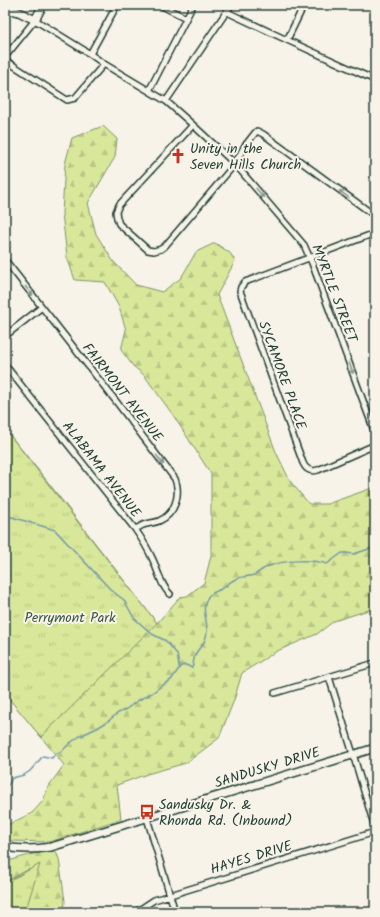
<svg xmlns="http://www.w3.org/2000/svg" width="380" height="917" font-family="Kalam,sans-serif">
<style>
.forest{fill:url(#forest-firs);stroke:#7c9267}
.park{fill:url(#park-tufts);stroke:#7c9267}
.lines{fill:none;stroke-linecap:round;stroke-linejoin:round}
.stream{stroke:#7398a8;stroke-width:1.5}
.street-casing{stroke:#1f3d34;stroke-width:8}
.secondary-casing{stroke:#1f3d34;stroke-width:10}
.street{stroke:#f7f3e8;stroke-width:5}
.secondary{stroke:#f7f3e8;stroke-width:7}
.oneway{stroke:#8b988e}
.labels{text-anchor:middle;stroke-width:4;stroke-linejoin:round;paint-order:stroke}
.poi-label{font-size:14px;fill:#1f3d34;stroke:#f7f3e8;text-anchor:start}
.street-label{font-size:14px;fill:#1f3d34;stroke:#f7f3e8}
.park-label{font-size:14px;fill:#3b5643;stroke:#f7f3e8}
</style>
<defs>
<pattern id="forest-firs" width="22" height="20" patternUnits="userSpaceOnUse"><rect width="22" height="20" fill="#d9e79a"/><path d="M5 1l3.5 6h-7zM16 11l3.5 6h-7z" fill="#bac785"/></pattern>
<pattern id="park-tufts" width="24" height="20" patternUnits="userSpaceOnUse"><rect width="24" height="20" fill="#d9e79a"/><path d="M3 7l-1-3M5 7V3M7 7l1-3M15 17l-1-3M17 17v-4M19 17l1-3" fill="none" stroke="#bac785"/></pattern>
</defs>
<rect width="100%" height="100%" fill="#f7f3e8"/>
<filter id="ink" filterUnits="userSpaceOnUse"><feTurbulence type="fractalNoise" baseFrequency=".025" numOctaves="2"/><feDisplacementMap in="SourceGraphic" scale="8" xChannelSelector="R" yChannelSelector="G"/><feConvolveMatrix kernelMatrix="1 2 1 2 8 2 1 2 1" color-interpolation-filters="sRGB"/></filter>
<g filter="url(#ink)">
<!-- forest -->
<path class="forest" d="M 103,126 L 117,139 L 115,157 L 88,203 L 96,234 L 113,261 L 136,285 L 162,292 L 181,278 L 196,252 L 215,243 L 230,253 L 235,261 L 217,295 L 276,452 L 290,481 L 309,504 L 327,504 L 375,487 L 375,608 L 334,621 L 317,634 L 277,651 L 242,673 L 234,700 L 219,738 L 186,763 L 147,774 L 117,785 L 121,819 L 49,842 L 9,841 L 5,840 L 5,826 L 32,813 L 43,801 L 48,787 L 64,765 L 5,693 L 5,429 L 47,481 L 157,623 L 180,597 L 187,596 L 204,583 L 211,556 L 211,474 L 173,415 L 144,375 L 133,366 L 121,350 L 126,330 L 119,307 L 105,282 L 75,280 L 67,257 L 62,213 L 65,164 L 72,138 Z
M 55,849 L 59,859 L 65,901 L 64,912 L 15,912 L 29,869 L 5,882 L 5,862 L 29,855 Z"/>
<!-- park -->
<path class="park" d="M 5,429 L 157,623 L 41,737 L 5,694 Z
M 40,864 L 25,912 L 5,912 L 5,883 Z"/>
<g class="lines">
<!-- stream -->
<path class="stream" d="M 5,515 L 55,530 L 111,590 L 124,600 L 134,618 L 152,634 L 166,641 L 177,654 L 179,666
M 5,787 L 9,784 L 12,778 L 24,775 L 30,771 L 43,756 L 52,758 L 55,754 L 62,751 L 70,743 L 80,736 L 97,728 L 107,722 L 118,713 L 125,710 L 137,701 L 152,693 L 160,687 L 171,680 L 180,667 L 183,665 L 186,665 L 192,668 C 194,664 193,658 196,653 C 201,645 205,645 207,632 C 208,619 200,610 208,597 C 211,592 216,592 221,589 C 227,585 231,580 239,578 C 243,576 249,577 254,575 C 259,572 264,568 269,566 C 285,560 311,559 327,564 L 342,553 L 345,553 L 354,554 L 375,547"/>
<!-- street casing -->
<g class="street-casing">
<path id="street" d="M 160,5 L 186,18
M 227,12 L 287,40 L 375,80
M 287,40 L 304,5
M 90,54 L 117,5
M 5,57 L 35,20 L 90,54 L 104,64 L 166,101 L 193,125 L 235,164 L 304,245 L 312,263 L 375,433
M 5,60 L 67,100 L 75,98 L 104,64
M 149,91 L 193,5
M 166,101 L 231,5
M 193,125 L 119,205 L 116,212 L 117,218 L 119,224 L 148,250 L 154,251 L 161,249 L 165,246 L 235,164 L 244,147 L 255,133 L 257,131 L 263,134 L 371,213 L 375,218
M 375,233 L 245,282 L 241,287 L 240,291 L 303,463 C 306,470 311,472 318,470 L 375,445
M 5,260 L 115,400 L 175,479 C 181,495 175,514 159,521 C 154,523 148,523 143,525 C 141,526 138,528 135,529
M 5,336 L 42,307
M 5,365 L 135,529 C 142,539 148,549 153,560 C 158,571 161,586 170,594
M 329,677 L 353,754 L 375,828
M 275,693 L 375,663
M 147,818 L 175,912
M 136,912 L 154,900 L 375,832"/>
</g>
<!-- secondary casing -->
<g class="secondary-casing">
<path id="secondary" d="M 5,9 L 19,12 L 35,20 L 43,5
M 5,847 C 22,850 34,850 51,847 L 375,748"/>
</g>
<!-- street -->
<use href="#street" class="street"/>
<!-- secondary -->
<use href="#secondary" class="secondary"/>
</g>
<!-- one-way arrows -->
<defs><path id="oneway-shaft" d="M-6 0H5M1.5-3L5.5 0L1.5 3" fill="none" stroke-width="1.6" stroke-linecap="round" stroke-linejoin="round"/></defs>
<g class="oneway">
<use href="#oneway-shaft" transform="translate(260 193) rotate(49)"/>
<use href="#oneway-shaft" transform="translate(344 194) rotate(-144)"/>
<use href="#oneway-shaft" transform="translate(29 291) rotate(52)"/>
<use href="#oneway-shaft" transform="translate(351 368) rotate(70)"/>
<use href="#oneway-shaft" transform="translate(160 460) rotate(53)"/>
</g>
</g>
<!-- icons -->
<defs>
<g id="church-bare" transform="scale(1.2)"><path d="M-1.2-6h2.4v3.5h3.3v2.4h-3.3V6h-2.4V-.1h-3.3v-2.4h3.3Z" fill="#c8321e" stroke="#f7f3e8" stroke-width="2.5" paint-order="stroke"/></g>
<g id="bus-bare" transform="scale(1.2)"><path d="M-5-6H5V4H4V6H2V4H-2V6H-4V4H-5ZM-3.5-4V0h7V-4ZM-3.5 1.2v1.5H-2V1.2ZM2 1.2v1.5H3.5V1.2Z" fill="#c8321e" stroke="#f7f3e8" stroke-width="2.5" paint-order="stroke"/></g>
</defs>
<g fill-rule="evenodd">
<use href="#church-bare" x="178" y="156"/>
<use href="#bus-bare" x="147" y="812"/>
</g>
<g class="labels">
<!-- poi labels -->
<g class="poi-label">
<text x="190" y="153">Unity in the<tspan x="190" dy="16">Seven Hills Church</tspan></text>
<text x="159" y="809">Sandusky Dr. &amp;<tspan x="159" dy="16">Rhonda Rd. (Inbound)</tspan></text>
</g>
<!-- street labels -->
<g class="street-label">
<text transform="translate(335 293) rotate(69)" y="5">MYRTLE STREET</text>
<text transform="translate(283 375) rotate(70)" y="5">SYCAMORE PLACE</text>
<text transform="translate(123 392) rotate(52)" y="5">FAIRMONT AVENUE</text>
<text transform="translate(102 469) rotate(52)" y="5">ALABAMA AVENUE</text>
<text transform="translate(267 767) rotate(-17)" y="5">SANDUSKY DRIVE</text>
<text transform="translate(251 857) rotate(-17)" y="5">HAYES DRIVE</text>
</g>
<!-- park labels -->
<g class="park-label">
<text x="70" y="622">Perrymont Park</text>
</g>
</g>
<!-- margin -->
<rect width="380" height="917" fill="none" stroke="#f7f3e8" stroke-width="20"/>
<rect x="10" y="10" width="360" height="897" fill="none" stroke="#1f3d34" stroke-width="1.5" filter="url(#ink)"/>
</svg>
